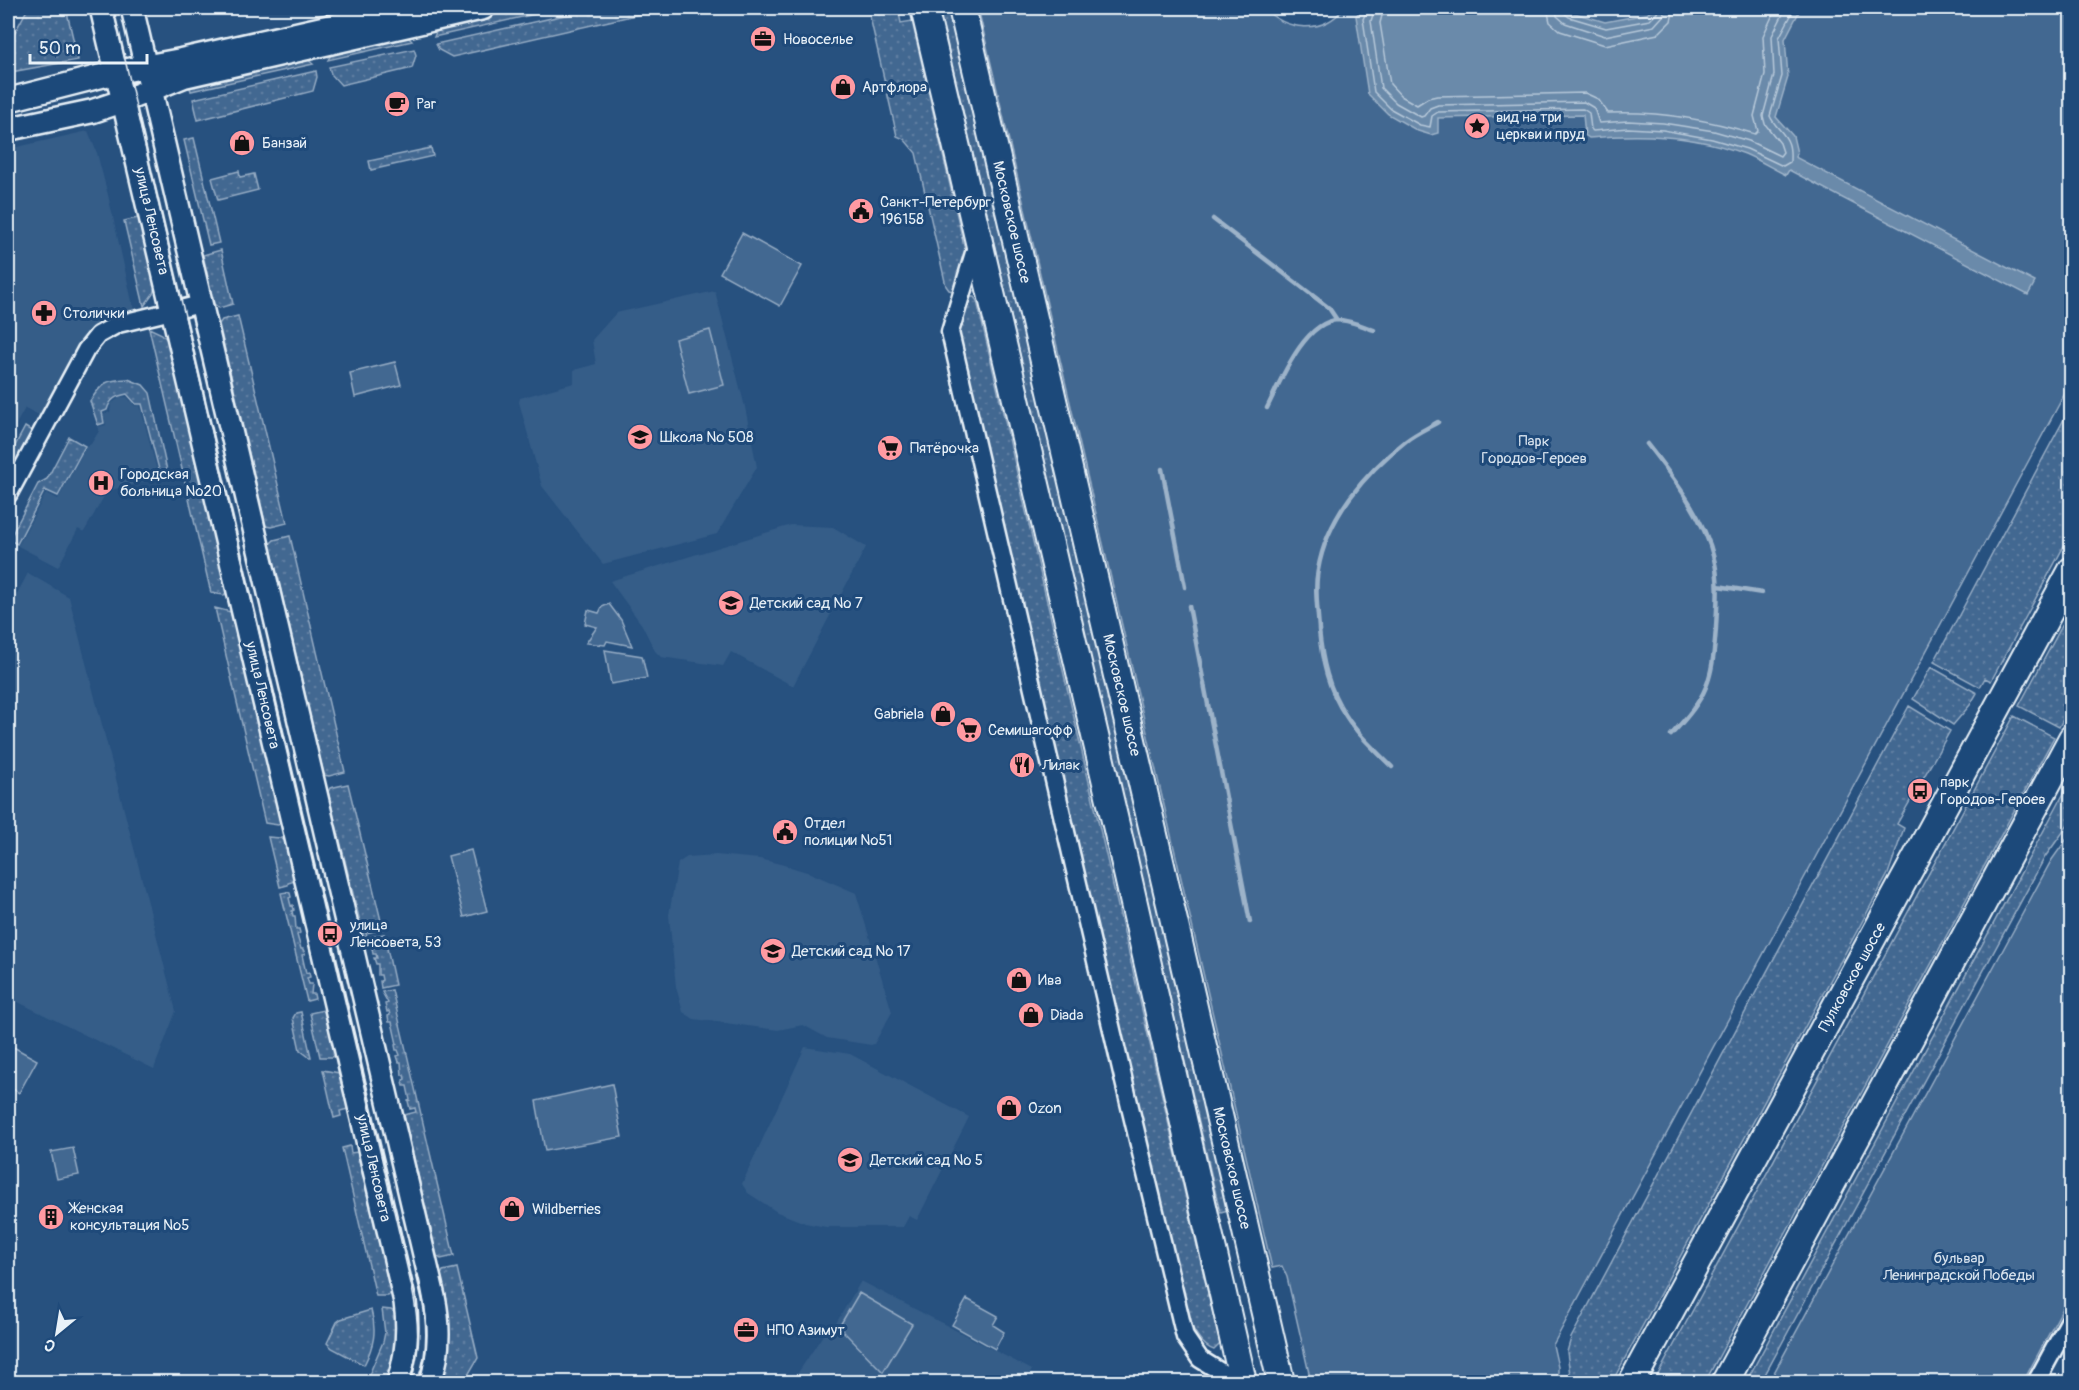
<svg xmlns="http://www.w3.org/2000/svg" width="2079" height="1390" font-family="Pangolin,sans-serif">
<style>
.built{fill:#355d88}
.grass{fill:url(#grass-dots);stroke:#96acc4;stroke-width:1.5}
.park{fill:#436891;stroke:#96acc4;stroke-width:1.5}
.water{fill:#6b8aaa;stroke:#9db3c9;stroke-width:1.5}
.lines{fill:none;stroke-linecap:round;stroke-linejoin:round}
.shore{stroke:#b6c8d9;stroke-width:1.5}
.stream{stroke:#9db3c9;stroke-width:4.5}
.minor-casing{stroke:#e8f1f8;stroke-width:21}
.tertiary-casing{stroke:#e8f1f8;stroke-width:26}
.secondary-casing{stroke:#e8f1f8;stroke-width:27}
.primary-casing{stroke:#e8f1f8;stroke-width:30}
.minor{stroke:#1f4a7a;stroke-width:16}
.tertiary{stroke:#1f4a7a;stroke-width:21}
.secondary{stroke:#1f4a7a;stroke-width:22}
.primary{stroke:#1f4a7a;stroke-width:26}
.tram{stroke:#e8f1f8;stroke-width:1.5}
.labels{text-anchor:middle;stroke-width:6;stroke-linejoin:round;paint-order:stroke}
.poi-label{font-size:15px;fill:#e8f1f8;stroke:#1f4a7a;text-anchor:start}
.street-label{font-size:15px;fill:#e8f1f8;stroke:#1f4a7a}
.park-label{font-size:15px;fill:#d8e3ee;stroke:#1f4a7a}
</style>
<defs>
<pattern id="grass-dots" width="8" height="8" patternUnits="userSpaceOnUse" patternTransform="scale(1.5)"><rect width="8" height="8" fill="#436891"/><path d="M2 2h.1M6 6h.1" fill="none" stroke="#5e7ea1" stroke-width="1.8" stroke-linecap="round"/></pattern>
</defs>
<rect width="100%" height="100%" fill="#27517f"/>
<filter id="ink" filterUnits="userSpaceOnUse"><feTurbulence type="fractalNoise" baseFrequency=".0167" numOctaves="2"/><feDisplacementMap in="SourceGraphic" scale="12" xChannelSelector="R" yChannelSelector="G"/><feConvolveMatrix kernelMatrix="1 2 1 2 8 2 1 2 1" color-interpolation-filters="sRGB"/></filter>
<g filter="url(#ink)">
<!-- built -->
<path class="built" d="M 88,131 L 97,153 L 108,195 L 134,310 L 114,315 L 93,328 L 79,346 L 41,416 L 25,408 L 8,439 L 8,149 Z
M 715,291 L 745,407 L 757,467 L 717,534 L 603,564 L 542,486 L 519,402 L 520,398 L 574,383 L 574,370 L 596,364 L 592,340 L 616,313 Z
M 120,397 L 127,397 L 135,406 L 140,405 L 159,478 L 107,491 L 84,532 L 78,529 L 58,567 L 18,546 L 46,493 L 58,499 L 86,447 L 91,444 L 99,431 L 98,427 L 106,425 L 103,414 L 110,412 L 111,404 Z
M 791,525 L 833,527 L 866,547 L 793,686 L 731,652 L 723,666 L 661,657 L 655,651 L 642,625 L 610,581 Z
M 28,573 L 69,597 L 176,1011 L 154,1069 L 8,997 L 8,611 Z
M 716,855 L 760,859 L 784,865 L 810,873 L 856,893 L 892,1012 L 874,1044 L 871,1045 L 827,1038 L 803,1025 L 778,1030 L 694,1019 L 683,1012 L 676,987 L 669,915 L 678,863 L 687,857 Z
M 805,1047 L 850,1054 L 969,1117 L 917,1220 L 909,1216 L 903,1227 L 826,1227 L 805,1223 L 777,1212 L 748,1193 L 742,1184 Z
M 861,1281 L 1032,1370 L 1025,1382 L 792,1382 L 823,1335 L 835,1325 Z"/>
<!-- grass -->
<path class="grass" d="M 28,8 L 66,8 L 78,60 L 11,72 L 11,76 L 8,77 L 8,45 Z
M 521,8 L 562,8 L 434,37 L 438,27 Z
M 596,8 L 666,8 L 452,57 L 439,50 L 436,44 Z
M 868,8 L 898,8 L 901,23 L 912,21 L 965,250 L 966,258 L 957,288 L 953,291 L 949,290 L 946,286 L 916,153 L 904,139 L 897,136 Z
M 939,8 L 948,8 L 1229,1210 L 1220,1212 Z
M 405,34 L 412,41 L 328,60 L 333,51 Z
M 414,49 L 416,55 L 412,68 L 341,85 L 331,74 L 329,67 Z
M 305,57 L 313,64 L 191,91 L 189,84 Z
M 316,71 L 317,77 L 313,91 L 198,120 L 193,99 Z
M 194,138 L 219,243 L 209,245 L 184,140 Z
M 431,148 L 433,156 L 371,170 L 369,161 Z
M 239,171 L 240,177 L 254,174 L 258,190 L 218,200 L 212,178 Z
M 141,217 L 156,284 L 153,294 L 144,306 L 124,221 Z
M 221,250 L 233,304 L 219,308 L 214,304 L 203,255 Z
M 971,297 L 974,297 L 977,301 L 1208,1293 L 1207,1296 L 1209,1296 L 1220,1344 L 1214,1350 C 1200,1346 1190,1324 1185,1312 L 959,334 L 966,307 Z
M 238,316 L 287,523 L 271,527 L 266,526 L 219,324 L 222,320 Z
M 149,328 L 162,334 L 168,341 L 227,592 L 224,595 L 211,593 Z
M 128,379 L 143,385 L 150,393 L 168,475 L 161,477 L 142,404 L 136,404 L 127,394 C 116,396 110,399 107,410 L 102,412 L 104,423 L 98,425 L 90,401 C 103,382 105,380 128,379 Z
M 2071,406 L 2071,533 L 1991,681 L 1985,678 L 1980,687 L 1934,662 Z
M 69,437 L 85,446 L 58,496 L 45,490 L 17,544 L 9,540 L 38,484 L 47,479 Z
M 290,536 L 345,772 L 329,776 L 324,775 L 270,544 L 274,540 Z
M 215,608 L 231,612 L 281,822 L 278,825 L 265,823 Z
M 2071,609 L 2071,704 L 2059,727 L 2019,706 Z
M 1931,667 L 1977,693 L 1970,705 L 1953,725 L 1913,699 Z
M 1909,706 L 1950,731 L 1897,824 L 1904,828 L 1888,874 L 1612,1382 L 1571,1382 L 1567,1352 L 1571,1338 Z
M 2014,716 L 2054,737 L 1705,1382 L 1654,1382 Z
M 2071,780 L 2071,821 L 2045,857 L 1761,1382 L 1746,1382 Z
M 348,784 L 383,929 L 366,933 L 367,937 L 364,938 L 328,792 L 330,788 Z
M 268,837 L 280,838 L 286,841 L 295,881 L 288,883 L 288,885 L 280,887 Z
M 287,892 L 290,893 L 291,897 L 289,898 L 291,906 L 293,905 L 294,910 L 292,911 L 293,916 L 295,916 L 296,929 L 299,929 L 300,933 L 297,935 L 301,949 L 303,949 L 305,954 L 302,955 L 306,973 L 309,972 L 310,977 L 307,978 L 309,984 L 312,984 L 311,994 L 314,994 L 315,999 L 307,1001 L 281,893 Z
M 384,934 L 395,985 L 381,988 L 380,981 L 382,980 L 381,975 L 378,975 L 378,964 L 376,964 L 374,958 L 377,958 L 376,954 L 373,954 L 372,948 L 374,948 L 373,943 L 371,943 L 370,937 Z
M 392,990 L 454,1256 L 441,1259 L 437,1256 L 404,1115 L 416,1112 L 415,1108 L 410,1109 L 408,1101 L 410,1100 L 407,1086 L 404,1086 L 403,1080 L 405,1079 L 404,1075 L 402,1075 L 401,1062 L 399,1062 L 397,1056 L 400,1055 L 398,1050 L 396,1050 L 395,1045 L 397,1044 L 392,1022 L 389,1022 L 388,1016 L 390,1015 L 389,1011 L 387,1012 L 385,1004 L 388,1003 L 382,992 Z
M 324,1010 L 335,1054 L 333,1057 L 320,1057 L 310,1013 Z
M 301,1012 L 311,1057 L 309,1057 L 300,1050 L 293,1018 L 296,1013 Z
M 323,1070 L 339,1073 L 348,1109 L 340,1111 L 341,1116 L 334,1118 Z
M 350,1146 L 351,1153 L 357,1152 L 391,1293 L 388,1296 L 376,1296 L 342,1148 Z
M 457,1268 L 478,1358 L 464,1382 L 442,1382 C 454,1346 450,1312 441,1275 L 443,1271 Z
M 382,1309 L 391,1310 L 396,1313 L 395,1354 L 385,1382 L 366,1382 L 383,1342 L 385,1333 Z
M 371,1310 C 377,1331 374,1345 364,1365 L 332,1348 L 327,1343 L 337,1322 L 341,1319 Z"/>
<!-- park -->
<path class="park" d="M 978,8 L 1264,8 C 1286,31 1323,35 1344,8 L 2071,8 L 2071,382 L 1553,1345 L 1558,1367 L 1558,1382 L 1311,1382 L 1287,1277 L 1282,1266 L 1272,1268 Z
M 742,233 L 802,266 L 780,306 L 720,273 Z
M 710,330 L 724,385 L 689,394 L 675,339 Z
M 395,362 L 401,385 L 355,397 L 350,373 Z
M 25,427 L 35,433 L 8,484 L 8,459 Z
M 609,604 L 621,620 L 632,646 L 607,641 L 605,645 L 586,643 L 597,627 L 585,624 L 588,610 L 599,613 L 602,607 Z
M 605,650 L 642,656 L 647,678 L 611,684 Z
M 2071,833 L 2071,1293 L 2023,1382 L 1769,1382 L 2051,861 Z
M 471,850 L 487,911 L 464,917 L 448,856 Z
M 8,1044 L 37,1060 L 19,1093 L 8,1086 Z
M 612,1084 L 622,1137 L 545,1151 L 536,1101 Z
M 73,1148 L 79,1175 L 57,1179 L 51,1152 Z
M 859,1293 L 912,1324 L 883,1372 L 839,1327 Z
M 967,1299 L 998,1316 L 993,1325 L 1004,1332 L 995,1349 L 952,1325 Z"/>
<!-- water -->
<path class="water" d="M 1363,8 L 1567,8 L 1571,12 L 1605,22 L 1647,14 L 1654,8 L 1801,8 L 1785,39 L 1788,77 L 1776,117 L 1793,136 L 1797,153 L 1795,157 L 2035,282 L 2028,295 L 1789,170 L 1786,175 C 1772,168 1759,160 1745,154 C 1696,135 1640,133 1589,138 L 1585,135 L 1583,115 L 1438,118 L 1438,133 L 1431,135 L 1418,131 L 1388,114 L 1368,94 L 1356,16 Z"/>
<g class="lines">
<!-- shore -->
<path class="shore" d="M 1368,8 L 1363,19 L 1374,92 L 1391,109 L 1420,125 L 1430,127 L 1432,116 L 1438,112 L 1583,109 L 1589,113 L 1591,129 L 1593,131 L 1628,128 L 1663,130 L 1712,139 L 1747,149 L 1783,166 L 1790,162 C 1790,155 1791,149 1788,142 C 1784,132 1774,126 1770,116 L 1782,76 L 1779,38 L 1795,8
M 1375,8 L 1371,21 L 1381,88 L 1396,103 L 1421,117 L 1424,116 L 1430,108 L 1438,105 L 1584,102 L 1594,108 L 1599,123 L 1628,121 L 1663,123 L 1714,131 L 1749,141 L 1780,156 L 1783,152 L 1780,143 L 1765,124 L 1763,116 L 1774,75 L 1772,36 L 1786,8
M 1384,8 L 1380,23 L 1390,84 L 1401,96 L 1417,105 L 1428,98 L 1437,96 L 1585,93 L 1598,99 L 1608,113 C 1658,111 1707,119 1755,134 L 1758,131 L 1754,116 L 1765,74 L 1763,36 L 1776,8
M 1547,8 L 1550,22 L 1560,31 L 1605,45 L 1658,34 L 1671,21 L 1674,8
M 1556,8 L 1557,16 L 1565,23 L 1605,36 L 1654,26 L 1663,16 L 1665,8
M 1564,8 L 1564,13 L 1569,17 L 1606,28 L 1650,20 L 1657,13 L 1658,8"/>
<!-- stream -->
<path class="stream" d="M 1213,219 L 1329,308 L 1337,320
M 1267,408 C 1280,382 1304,321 1338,320 C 1349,320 1363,326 1374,330
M 1647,444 C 1673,478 1704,516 1714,559 C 1720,582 1717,605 1716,628 C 1712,683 1708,695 1671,735
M 1162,469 L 1185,587
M 1718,586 L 1762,593
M 1189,606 L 1250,922
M 1392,767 C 1376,751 1358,735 1346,716 C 1328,689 1322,661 1319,630 C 1318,610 1314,589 1318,570 C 1327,517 1365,473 1406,441 C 1416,433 1428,428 1438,422"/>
<!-- minor casing -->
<g class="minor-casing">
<path id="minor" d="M 977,243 L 950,332 L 1125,1086 L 1185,1337 L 1200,1359 L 1237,1382
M 8,495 L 86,350 L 98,335 L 118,324 L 201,304
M 2036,1382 L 2072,1316"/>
</g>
<!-- tertiary casing -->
<g class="tertiary-casing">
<path id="tertiary" d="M 101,8 L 405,1302 C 409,1331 407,1355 398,1382
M 132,8 L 434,1297 C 440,1326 440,1354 430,1382"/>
</g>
<!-- secondary casing -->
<g class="secondary-casing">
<path id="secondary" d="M 8,100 L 117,72 L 181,60 L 411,8
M 8,129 L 93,111 L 123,101 L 184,76 L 483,8"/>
</g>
<!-- primary casing -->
<g class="primary-casing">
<path id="primary" d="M 924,8 L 1120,842 L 1243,1382
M 962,8 L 1281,1382
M 1632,1382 L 2072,570
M 1725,1382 L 2072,738"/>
</g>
<!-- minor -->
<use href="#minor" class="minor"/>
<!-- tertiary -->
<use href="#tertiary" class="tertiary"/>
<!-- secondary -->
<use href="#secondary" class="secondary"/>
<!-- primary -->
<use href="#primary" class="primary"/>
<!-- tram -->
<path class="tram" d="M 113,8 L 412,1288 C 419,1321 421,1350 409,1382
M 418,1274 C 427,1311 432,1345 419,1382"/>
</g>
</g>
<!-- icons -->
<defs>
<g id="office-disc" transform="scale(1.35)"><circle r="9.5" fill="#ff9aa2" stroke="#1f4a7a"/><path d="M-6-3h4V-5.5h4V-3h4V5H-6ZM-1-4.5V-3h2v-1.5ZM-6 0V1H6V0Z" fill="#111"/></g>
<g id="shop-disc" transform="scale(1.35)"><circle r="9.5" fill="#ff9aa2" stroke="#1f4a7a"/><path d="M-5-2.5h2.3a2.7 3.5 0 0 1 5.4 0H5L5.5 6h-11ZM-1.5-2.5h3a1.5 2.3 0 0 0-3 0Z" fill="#111"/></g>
<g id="cafe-disc" transform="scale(1.35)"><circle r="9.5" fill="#ff9aa2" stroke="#1f4a7a"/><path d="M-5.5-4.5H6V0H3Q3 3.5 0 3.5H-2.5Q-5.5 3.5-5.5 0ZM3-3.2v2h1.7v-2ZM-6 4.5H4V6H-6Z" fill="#111"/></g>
<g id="sight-disc" transform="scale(1.35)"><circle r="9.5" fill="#ff9aa2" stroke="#1f4a7a"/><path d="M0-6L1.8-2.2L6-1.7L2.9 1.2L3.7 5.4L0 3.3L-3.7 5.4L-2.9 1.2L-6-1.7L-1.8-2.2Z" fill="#111"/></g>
<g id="civic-disc" transform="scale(1.35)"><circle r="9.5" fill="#ff9aa2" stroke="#1f4a7a"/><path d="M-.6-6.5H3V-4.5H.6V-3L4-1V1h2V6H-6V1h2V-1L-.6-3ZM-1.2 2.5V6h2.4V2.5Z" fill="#111"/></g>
<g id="pharmacy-disc" transform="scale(1.35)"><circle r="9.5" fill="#ff9aa2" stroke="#1f4a7a"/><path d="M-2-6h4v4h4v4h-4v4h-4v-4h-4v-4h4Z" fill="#111"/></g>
<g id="school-disc" transform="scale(1.35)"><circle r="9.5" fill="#ff9aa2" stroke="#1f4a7a"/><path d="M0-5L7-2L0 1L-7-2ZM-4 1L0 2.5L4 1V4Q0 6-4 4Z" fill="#111"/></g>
<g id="supermarket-disc" transform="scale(1.35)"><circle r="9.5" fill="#ff9aa2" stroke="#1f4a7a"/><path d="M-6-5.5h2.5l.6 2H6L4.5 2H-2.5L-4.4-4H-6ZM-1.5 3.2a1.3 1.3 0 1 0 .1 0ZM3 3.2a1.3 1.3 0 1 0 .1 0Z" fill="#111"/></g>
<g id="hospital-disc" transform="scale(1.35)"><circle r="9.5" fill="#ff9aa2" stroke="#1f4a7a"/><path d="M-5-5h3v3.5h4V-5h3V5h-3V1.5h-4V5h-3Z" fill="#111"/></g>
<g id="restaurant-disc" transform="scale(1.35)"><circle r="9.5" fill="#ff9aa2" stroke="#1f4a7a"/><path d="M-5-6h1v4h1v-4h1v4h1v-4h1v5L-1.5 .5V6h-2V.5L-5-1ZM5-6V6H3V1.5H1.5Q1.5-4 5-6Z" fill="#111"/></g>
<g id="bus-disc" transform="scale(1.35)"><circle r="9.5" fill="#ff9aa2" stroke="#1f4a7a"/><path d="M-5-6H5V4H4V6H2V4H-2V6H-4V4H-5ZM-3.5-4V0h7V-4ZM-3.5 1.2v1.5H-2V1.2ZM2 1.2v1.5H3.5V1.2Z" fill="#111"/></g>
<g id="building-disc" transform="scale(1.35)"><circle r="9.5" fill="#ff9aa2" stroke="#1f4a7a"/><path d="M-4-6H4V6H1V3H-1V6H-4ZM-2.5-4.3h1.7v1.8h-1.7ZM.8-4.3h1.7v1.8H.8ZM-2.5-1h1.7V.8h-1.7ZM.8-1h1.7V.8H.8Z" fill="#111"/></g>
</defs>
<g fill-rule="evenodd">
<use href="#office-disc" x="763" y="39"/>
<use href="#shop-disc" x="843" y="87"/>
<use href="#cafe-disc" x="397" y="104"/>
<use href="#sight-disc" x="1477" y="126"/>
<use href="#shop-disc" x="242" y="143"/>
<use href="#civic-disc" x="861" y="211"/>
<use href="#pharmacy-disc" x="44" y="313"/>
<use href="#school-disc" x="640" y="437"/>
<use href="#supermarket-disc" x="890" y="448"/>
<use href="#hospital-disc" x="101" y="483"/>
<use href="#school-disc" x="731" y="603"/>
<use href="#shop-disc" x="943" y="714"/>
<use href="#supermarket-disc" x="969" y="730"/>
<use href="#restaurant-disc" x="1022" y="765"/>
<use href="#bus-disc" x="1920" y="791"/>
<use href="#civic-disc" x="785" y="832"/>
<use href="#bus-disc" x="330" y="934"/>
<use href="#school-disc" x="773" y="951"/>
<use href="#shop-disc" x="1019" y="980"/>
<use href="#shop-disc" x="1031" y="1015"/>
<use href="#shop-disc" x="1009" y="1108"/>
<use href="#school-disc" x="850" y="1160"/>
<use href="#shop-disc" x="512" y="1209"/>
<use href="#building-disc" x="51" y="1217"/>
<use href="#office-disc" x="746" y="1330"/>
</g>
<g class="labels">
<!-- poi labels -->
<g class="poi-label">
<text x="783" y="44">Новоселье</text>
<text x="862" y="92">Артфлора</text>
<text x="416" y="109">Par</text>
<text x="1496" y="122">вид на три<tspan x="1496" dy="17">церкви и пруд</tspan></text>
<text x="262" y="148">Банзай</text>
<text x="880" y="207">Санкт-Петербург<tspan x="880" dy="17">196158</tspan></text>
<text x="63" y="318">Столички</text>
<text x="660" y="442">Школа № 508</text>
<text x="910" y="453">Пятёрочка</text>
<text x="120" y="479">Городская<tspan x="120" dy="17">больница №20</tspan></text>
<text x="750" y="608">Детский сад № 7</text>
<text x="924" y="719" text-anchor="end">Gabriela</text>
<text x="988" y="735">Семишагофф</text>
<text x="1042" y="770">Лилак</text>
<text x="1940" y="787">парк<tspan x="1940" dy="17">Городов-Героев</tspan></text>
<text x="804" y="828">Отдел<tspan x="804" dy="17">полиции №51</tspan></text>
<text x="350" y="930">улица<tspan x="350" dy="17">Ленсовета, 53</tspan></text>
<text x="792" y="956">Детский сад № 17</text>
<text x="1038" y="985">Ива</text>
<text x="1050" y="1020">Diada</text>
<text x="1028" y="1113">Ozon</text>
<text x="870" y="1165">Детский сад № 5</text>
<text x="70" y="1213">Женская<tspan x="70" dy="17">консультация №5</tspan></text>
<text x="532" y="1214">Wildberries</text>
<text x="766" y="1335">НПО Азимут</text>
</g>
<!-- street labels -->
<g class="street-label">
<text transform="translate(152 221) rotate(77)" y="5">улица Ленсовета</text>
<text transform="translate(1012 222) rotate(77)" y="5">Московское шоссе</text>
<text transform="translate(263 695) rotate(77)" y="5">улица Ленсовета</text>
<text transform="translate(1122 695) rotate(77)" y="5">Московское шоссе</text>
<text transform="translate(1852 977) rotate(-61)" y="5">Пулковское шоссе</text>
<text transform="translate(374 1168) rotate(77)" y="5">улица Ленсовета</text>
<text transform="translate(1232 1168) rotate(77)" y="5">Московское шоссе</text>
</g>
<!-- park labels -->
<g class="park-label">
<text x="1534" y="446">Парк<tspan x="1534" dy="17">Городов-Героев</tspan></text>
<text x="1959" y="1263">бульвар<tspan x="1959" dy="17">Ленинградской Победы</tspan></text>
</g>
</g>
<!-- margin -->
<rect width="2079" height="1390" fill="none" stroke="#1f4a7a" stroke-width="30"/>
<rect x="15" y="15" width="2049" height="1360" fill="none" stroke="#e8f1f8" stroke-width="2" filter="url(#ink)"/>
<!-- north arrow -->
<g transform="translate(57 1333) rotate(210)" stroke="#1f4a7a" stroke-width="4.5" paint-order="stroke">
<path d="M0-4.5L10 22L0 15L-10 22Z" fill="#e8f1f8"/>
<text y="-9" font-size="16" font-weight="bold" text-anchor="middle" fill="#e8f1f8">С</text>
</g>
<!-- scale -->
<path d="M30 54v9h117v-9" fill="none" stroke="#e8f1f8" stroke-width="3"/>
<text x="39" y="54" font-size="18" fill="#e8f1f8" stroke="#1f4a7a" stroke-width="4.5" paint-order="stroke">50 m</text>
</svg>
